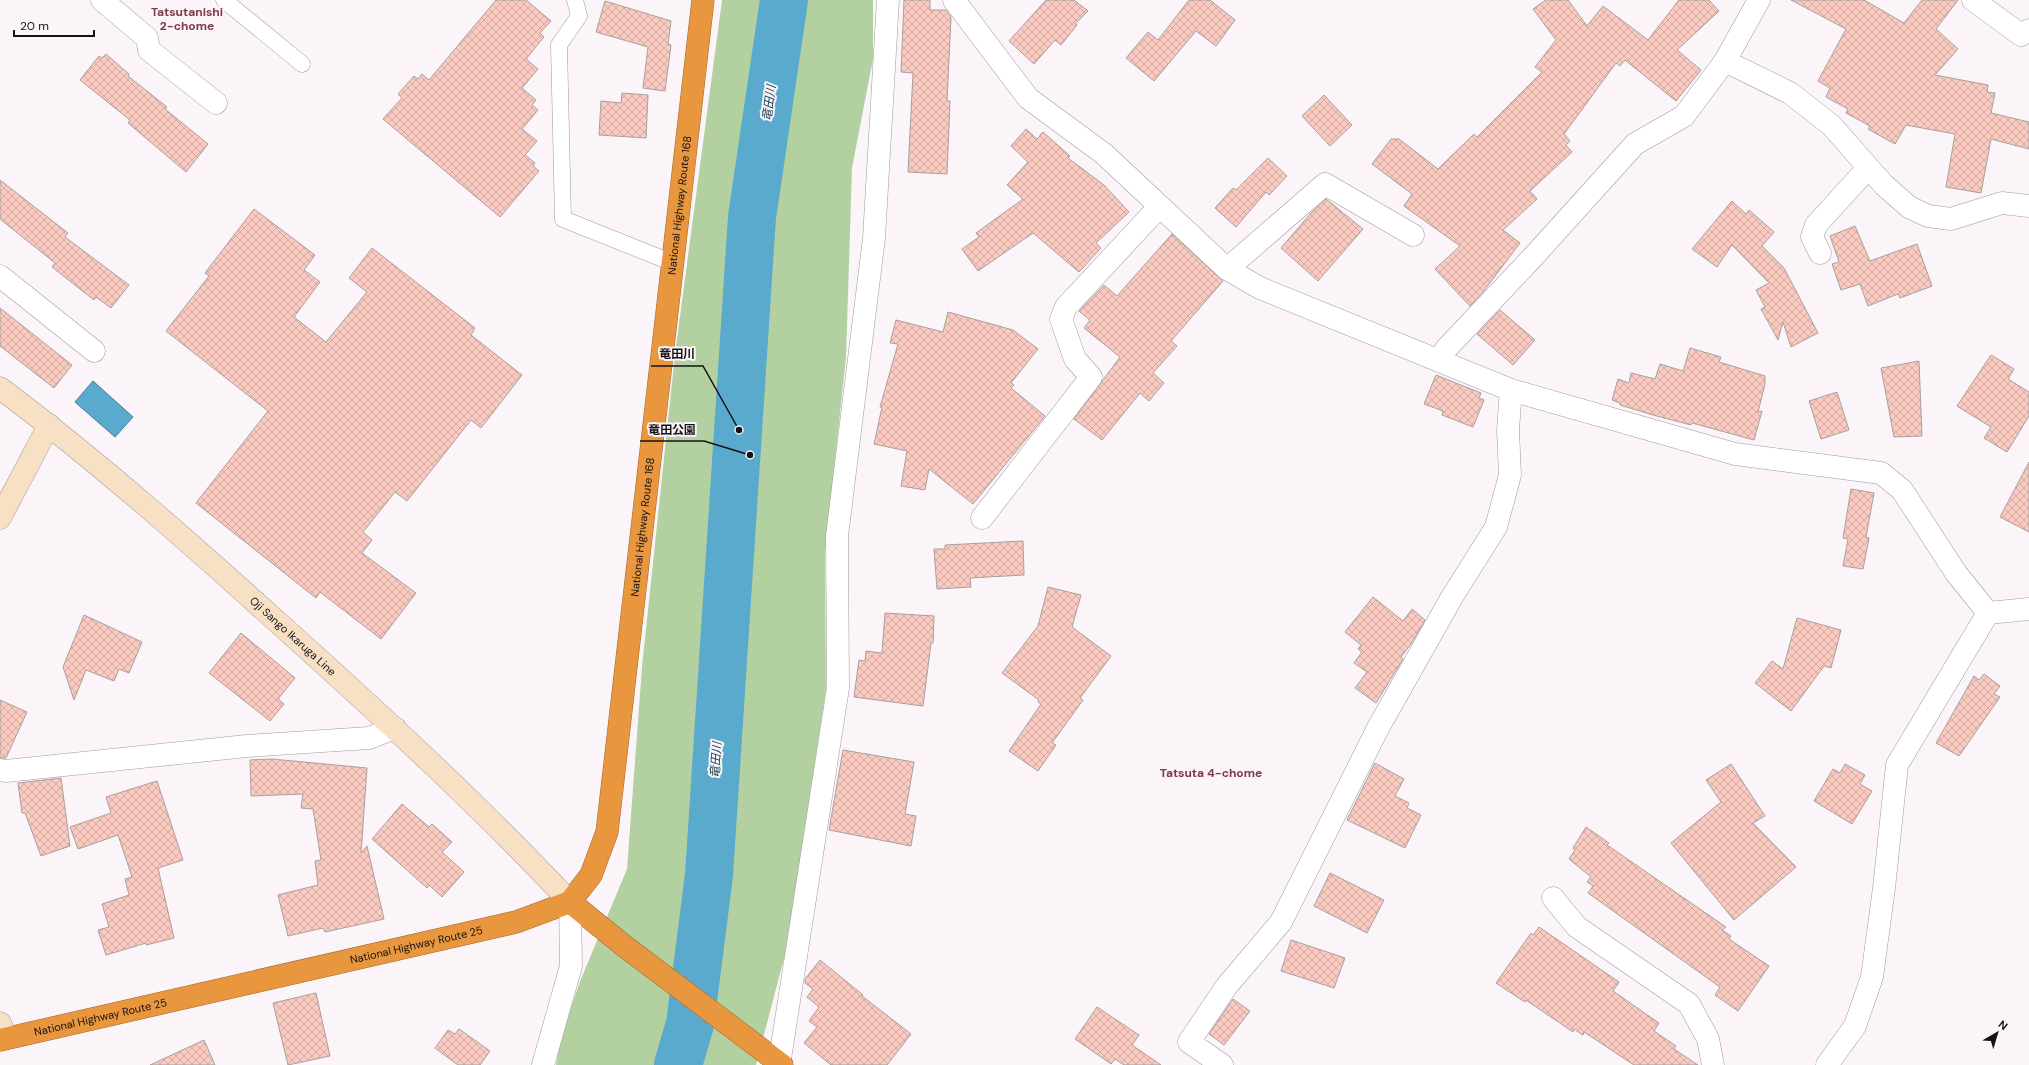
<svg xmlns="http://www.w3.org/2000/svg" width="2029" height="1065" font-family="'DM Sans','Noto Sans JP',sans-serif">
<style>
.green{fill:#b3d0a0}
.water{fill:#5aaacd;stroke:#457c96}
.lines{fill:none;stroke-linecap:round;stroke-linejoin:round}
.river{stroke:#5aaacd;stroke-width:48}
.building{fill:url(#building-cross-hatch);stroke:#a7a09e}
.lane-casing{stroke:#9e999e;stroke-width:17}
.street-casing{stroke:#9e999e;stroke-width:23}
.secondary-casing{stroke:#9e999e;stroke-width:23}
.highway-casing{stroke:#9e6830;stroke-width:23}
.lane{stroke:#fff;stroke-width:16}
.street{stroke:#fff;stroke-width:22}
.secondary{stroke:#f8e0c5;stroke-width:22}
.highway{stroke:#e9973f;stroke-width:22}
.labels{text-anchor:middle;stroke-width:4;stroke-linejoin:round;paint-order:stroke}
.street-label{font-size:11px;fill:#141214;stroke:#fbf5fa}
.neighbourhood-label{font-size:12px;font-weight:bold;fill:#803843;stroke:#fbf5fa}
.water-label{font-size:12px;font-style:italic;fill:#1b3f4f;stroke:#fbf5fa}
.leader{fill:none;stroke:#141214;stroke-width:1.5}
.callout-dot{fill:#141214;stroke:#fbf5fa;stroke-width:1.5}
.callout-label{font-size:12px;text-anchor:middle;font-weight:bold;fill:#141214;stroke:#fbf5fa;stroke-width:4;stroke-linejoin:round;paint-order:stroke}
</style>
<defs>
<pattern id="building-cross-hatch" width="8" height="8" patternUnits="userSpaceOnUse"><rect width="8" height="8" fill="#facac0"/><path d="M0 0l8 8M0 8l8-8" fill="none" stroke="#d5aca4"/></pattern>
</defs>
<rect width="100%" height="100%" fill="#fbf5fa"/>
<!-- green -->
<path class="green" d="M 722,0 L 873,0 L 873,59 L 852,168 L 846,357 L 825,553 L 826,689 L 787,947 L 756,1065 L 556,1065 L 561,1036 L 581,979 L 627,869 L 642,667 L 675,354 Z"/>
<!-- water -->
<path class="water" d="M 93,381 L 133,417 L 115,437 L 75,402 Z"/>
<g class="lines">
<!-- river -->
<path class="river" d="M 678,1065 L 690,1024 L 709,875 L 752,217 L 784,0"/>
</g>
<!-- building -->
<path class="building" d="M 496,0 L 526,0 L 551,21 L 540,33 L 544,37 L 526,59 L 538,69 L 522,88 L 536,100 L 532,105 L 538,110 L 522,129 L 537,141 L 525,155 L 535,163 L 533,166 L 539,171 L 500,217 L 383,119 L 402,98 L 398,94 L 414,76 L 418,79 L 422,74 L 429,80 Z
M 904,0 L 930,0 L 930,10 L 946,10 L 951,17 L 947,101 L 950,101 L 947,174 L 908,172 L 913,73 L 901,72 Z
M 1046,0 L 1074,0 L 1088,11 L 1075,24 L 1077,25 L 1061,45 L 1055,40 L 1034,64 L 1009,41 Z
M 1189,0 L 1210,0 L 1235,20 L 1216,46 L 1196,31 L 1154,81 L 1126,58 L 1148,32 L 1158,40 Z
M 1546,0 L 1568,0 L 1587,26 L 1603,6 L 1648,40 L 1679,0 L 1709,0 L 1719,11 L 1677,50 L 1701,70 L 1676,101 L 1625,60 L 1620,66 L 1616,63 L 1564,134 L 1570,141 L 1566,145 L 1572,152 L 1530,191 L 1537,199 L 1503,230 L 1520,243 L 1483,292 L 1470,306 L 1435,269 L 1460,246 L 1404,206 L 1412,194 L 1372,164 L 1391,139 L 1399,139 L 1438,169 L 1474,134 L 1477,137 L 1542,72 L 1535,67 L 1556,40 L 1533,9 Z
M 1791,0 L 1864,0 L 1904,23 L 1922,0 L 1958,0 L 1936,29 L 1958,49 L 1935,75 L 1988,85 L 1987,92 L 1995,93 L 1991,113 L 2029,122 L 2029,149 L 1991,139 L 1981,193 L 1946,187 L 1955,134 L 1906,125 L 1895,144 L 1868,129 L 1870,126 L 1846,113 L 1848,109 L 1826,97 L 1830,88 L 1818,81 L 1846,29 Z
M 605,1 L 671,21 L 668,44 L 671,45 L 665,91 L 643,88 L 648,47 L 596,32 Z
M 106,54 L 129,74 L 128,76 L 167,107 L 165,109 L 208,144 L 186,172 L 128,123 L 130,120 L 80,80 L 99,56 L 102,58 Z
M 622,93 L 648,95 L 646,138 L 599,135 L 601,101 L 621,103 Z
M 1324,95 L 1352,125 L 1330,146 L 1302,116 Z
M 1026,129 L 1037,139 L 1043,132 L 1070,156 L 1068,158 L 1104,185 L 1129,212 L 1096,243 L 1101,248 L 1079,272 L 1033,233 L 978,271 L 962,249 L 979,237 L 976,233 L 1023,199 L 1007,185 L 1028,162 L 1011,146 Z
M 1268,158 L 1287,176 L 1269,195 L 1266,192 L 1236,227 L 1215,208 L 1233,188 L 1236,190 Z
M 0,180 L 68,233 L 65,237 L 129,285 L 111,308 L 96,297 L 94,300 L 52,267 L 55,263 L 0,219 Z
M 1326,199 L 1363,229 L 1318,281 L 1281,248 L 1311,213 Z
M 1732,201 L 1746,214 L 1749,210 L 1774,232 L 1762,246 L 1784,268 L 1818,333 L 1791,347 L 1783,322 L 1778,340 L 1761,309 L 1765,307 L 1756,290 L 1769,283 L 1732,245 L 1717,267 L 1692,249 Z
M 254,209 L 315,255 L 304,270 L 320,282 L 294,317 L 326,342 L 367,292 L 349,278 L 372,248 L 475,328 L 471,335 L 522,375 L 481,428 L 471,420 L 407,501 L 395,492 L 363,532 L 372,540 L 362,553 L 416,593 L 381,639 L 320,592 L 316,598 L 196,503 L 268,411 L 166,331 L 209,276 L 205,273 Z
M 1855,226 L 1870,261 L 1917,244 L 1932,286 L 1900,298 L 1898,294 L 1868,306 L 1860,284 L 1841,290 L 1832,264 L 1839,262 L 1830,236 Z
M 1172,234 L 1223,281 L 1171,341 L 1177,346 L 1153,373 L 1164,383 L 1149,401 L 1140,393 L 1102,440 L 1074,419 L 1120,357 L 1084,328 L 1090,320 L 1079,311 L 1104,285 L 1117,296 Z
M 0,308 L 72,365 L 54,388 L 0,346 Z
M 1500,310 L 1535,340 L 1513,365 L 1477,334 Z
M 948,312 L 1013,330 L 1038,349 L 1011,383 L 1014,385 L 1011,388 L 1045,416 L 973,504 L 929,469 L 925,490 L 901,486 L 907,451 L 874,444 L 882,407 L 880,407 L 898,344 L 890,343 L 896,320 L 943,332 Z
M 1690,348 L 1721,357 L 1719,362 L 1765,376 L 1765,384 L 1758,412 L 1762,411 L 1754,440 L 1692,423 L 1691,425 L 1653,415 L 1620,405 L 1620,403 L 1612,400 L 1618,379 L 1629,383 L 1631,373 L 1655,379 L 1660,364 L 1683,371 Z
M 1991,355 L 2014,369 L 2008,379 L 2029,392 L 2029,416 L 2007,452 L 1984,438 L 1991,427 L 1957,406 Z
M 1919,361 L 1922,436 L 1894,437 L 1881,368 Z
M 1436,375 L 1481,393 L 1479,398 L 1484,400 L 1473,427 L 1442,415 L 1443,411 L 1424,404 Z
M 1837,392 L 1849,430 L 1821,439 L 1809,401 Z
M 2029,462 L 2029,532 L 2000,517 Z
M 1851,489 L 1874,493 L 1866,537 L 1869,538 L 1863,569 L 1843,566 L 1848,539 L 1843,538 Z
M 1023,541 L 1024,575 L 970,578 L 971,587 L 937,589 L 934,549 L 945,549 L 945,545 Z
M 1048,587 L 1081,595 L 1072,627 L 1111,656 L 1080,698 L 1083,700 L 1052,743 L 1056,745 L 1038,771 L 1009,751 L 1041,704 L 1038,702 L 1039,700 L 1002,673 L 1038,626 Z
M 1373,597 L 1403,621 L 1412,609 L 1425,620 L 1411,644 L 1401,657 L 1403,659 L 1376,703 L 1355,688 L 1367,672 L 1354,663 L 1362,652 L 1358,649 L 1361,645 L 1345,632 Z
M 885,613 L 934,616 L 933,643 L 931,643 L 923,706 L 854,697 L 859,660 L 865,661 L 866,651 L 882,653 Z
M 84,615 L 142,642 L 129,673 L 119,669 L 114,681 L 86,670 L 74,700 L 63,667 Z
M 1797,618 L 1841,630 L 1831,668 L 1824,666 L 1791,711 L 1755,683 L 1772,661 L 1783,669 Z
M 241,633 L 295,678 L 278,699 L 284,704 L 270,721 L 209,673 Z
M 1984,674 L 2000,686 L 1994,694 L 2000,697 L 1959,756 L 1936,743 L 1974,676 L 1979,680 Z
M 0,700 L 27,712 L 6,758 L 0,758 Z
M 843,750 L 914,762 L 905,814 L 916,816 L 911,846 L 829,830 Z
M 272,759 L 367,768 L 361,853 L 367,846 L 384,919 L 325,932 L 323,928 L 288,936 L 278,895 L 318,885 L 315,861 L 321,860 L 313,809 L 301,808 L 303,794 L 251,796 L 250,760 Z
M 1375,763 L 1404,779 L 1395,796 L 1409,803 L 1407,808 L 1421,815 L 1405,848 L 1347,820 Z
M 1731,764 L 1765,816 L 1753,823 L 1796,867 L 1734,920 L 1671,843 L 1721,802 L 1706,780 Z
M 1845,764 L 1865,775 L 1860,784 L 1872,791 L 1852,824 L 1814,801 L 1833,769 L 1840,773 Z
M 61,778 L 70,846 L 41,856 L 25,813 L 22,813 L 18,783 Z
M 157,781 L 183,860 L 158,868 L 174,938 L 146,945 L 146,943 L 106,955 L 98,930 L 109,927 L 102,904 L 129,895 L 125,879 L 132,877 L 118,835 L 78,849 L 70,827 L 111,813 L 106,797 Z
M 402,804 L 429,827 L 432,824 L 452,842 L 442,852 L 464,872 L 442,897 L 429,885 L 427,888 L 372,839 Z
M 1586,827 L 1609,843 L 1607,845 L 1726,927 L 1722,930 L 1731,936 L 1729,939 L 1769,966 L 1738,1011 L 1715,995 L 1720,987 L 1588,893 L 1593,886 L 1587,882 L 1591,877 L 1569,859 L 1575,850 L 1573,848 Z
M 1330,873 L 1384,900 L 1367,933 L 1314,906 Z
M 1539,927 L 1619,982 L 1613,991 L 1659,1023 L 1654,1031 L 1676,1046 L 1674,1049 L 1698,1065 L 1634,1065 L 1584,1032 L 1583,1035 L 1574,1029 L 1573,1032 L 1526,1000 L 1525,1002 L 1496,983 L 1531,933 L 1533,935 Z
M 1291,940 L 1345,958 L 1334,988 L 1281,971 Z
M 820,960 L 863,995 L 862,996 L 911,1034 L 887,1065 L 831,1065 L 804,1043 L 817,1027 L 809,1021 L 819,1007 L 807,997 L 813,989 L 805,983 L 805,979 Z
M 316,993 L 330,1056 L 288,1065 L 273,1003 Z
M 1233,999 L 1250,1011 L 1224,1045 L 1209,1034 Z
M 1097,1007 L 1139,1035 L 1132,1045 L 1161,1065 L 1124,1065 L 1115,1059 L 1111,1064 L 1075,1039 Z
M 459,1029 L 490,1051 L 480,1065 L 458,1065 L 435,1048 L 448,1030 L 455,1034 Z
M 204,1040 L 215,1065 L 150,1065 Z"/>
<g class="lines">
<!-- lane casing -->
<g class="lane-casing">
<path id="lane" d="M 224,0 L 302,64
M 575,0 L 579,16 L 559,45 L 563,219 L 673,263"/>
</g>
<!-- street casing -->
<g class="street-casing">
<path id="street" d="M 102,0 L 147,38 L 149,50 L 216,103
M 954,0 L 1028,98 L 1104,154 L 1227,269 L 1260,288 L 1511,390 L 1735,454 L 1881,473 L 1902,490 L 1956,573 L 1988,613
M 1973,0 L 2021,35 L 2029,30
M 1725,61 L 1790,93 L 1831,125 L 1884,185 L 1909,207 L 1928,216 L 1951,219 L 2002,203 L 2029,206
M 1820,253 L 1812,237 L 1816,225 L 1868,168
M 1227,269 L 1325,184 L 1413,235
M 0,276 L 94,351
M 1439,361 L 1446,349 L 1533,257 L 1635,144 L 1684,116 L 1725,61 L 1759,0
M 982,518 L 1091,377 L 1075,359 L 1061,319 L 1066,307 L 1159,207
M 1988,613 L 2029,609
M 0,770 L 6,771 L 247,746 L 369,738 L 395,728
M 1553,898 L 1577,927 L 1689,1004 L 1708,1039 L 1713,1065
M 543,1065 L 571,966 L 570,902
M 779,1065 L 838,688 L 837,536 L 874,238 L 888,0
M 1222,1065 L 1189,1042 L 1226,987 L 1281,922 L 1378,728 L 1452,597 L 1496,527 L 1510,475 L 1508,430 L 1511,390
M 1827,1065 L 1855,1026 L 1872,977 L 1884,888 L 1897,765 L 1988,613"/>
</g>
<!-- secondary casing -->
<g class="secondary-casing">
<g id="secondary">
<path id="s1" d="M 0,388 C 99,462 191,544 283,627 C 382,716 479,805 570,902"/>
<path d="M 0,518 L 49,425"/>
<path d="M 0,1023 L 6,1038"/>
</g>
</g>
<!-- highway casing -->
<g class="highway-casing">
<g id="highway">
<path id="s2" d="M 570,902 L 591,875 L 607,832 L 703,0"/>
<path d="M 570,902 L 623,945 L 782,1065"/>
<path id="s3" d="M 0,1040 L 516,922 L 570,902"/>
</g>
</g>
<!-- lane -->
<use href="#lane" class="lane"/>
<!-- street -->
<use href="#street" class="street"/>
<!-- secondary -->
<use href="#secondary" class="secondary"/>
<!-- highway -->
<use href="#highway" class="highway"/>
</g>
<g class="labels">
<!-- street labels -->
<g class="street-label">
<text dy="4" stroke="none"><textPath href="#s2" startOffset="711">National Highway Route 168</textPath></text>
<text dy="4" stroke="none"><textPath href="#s2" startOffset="387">National Highway Route 168</textPath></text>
<text dy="4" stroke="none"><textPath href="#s1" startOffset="384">Oji Sango Ikaruga Line</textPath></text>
<text dy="4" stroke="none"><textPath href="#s3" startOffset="427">National Highway Route 25</textPath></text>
<text dy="4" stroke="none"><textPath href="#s3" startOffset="103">National Highway Route 25</textPath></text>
</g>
<!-- neighbourhood labels -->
<g class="neighbourhood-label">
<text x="187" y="16">Tatsutanishi<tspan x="187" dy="14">2-chome</tspan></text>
<text x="1211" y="777">Tatsuta 4-chome</text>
</g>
<!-- water labels -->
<g class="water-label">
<text transform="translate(769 103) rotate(-82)" y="4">竜田川</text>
<text transform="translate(716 760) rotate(-86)" y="4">竜田川</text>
</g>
</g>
<!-- callouts -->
<path class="leader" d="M739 430L703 366H651M750 455L704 441H640"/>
<g class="callout-dot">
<circle cx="739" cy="430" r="4"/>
<circle cx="750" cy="455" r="4"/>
</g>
<g class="callout-label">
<text x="677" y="358">竜田川</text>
<text x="672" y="434">竜田公園</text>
</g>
<!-- north arrow -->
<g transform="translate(1997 1033) rotate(38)" stroke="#fbf5fa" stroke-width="3" paint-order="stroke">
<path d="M0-3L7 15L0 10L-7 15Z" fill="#141214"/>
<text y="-6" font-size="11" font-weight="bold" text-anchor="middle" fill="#141214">N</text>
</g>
<!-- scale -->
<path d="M14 30v6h80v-6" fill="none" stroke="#141214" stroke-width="2"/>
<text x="20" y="30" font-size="12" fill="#141214" stroke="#fbf5fa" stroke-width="3" paint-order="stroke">20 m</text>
</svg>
